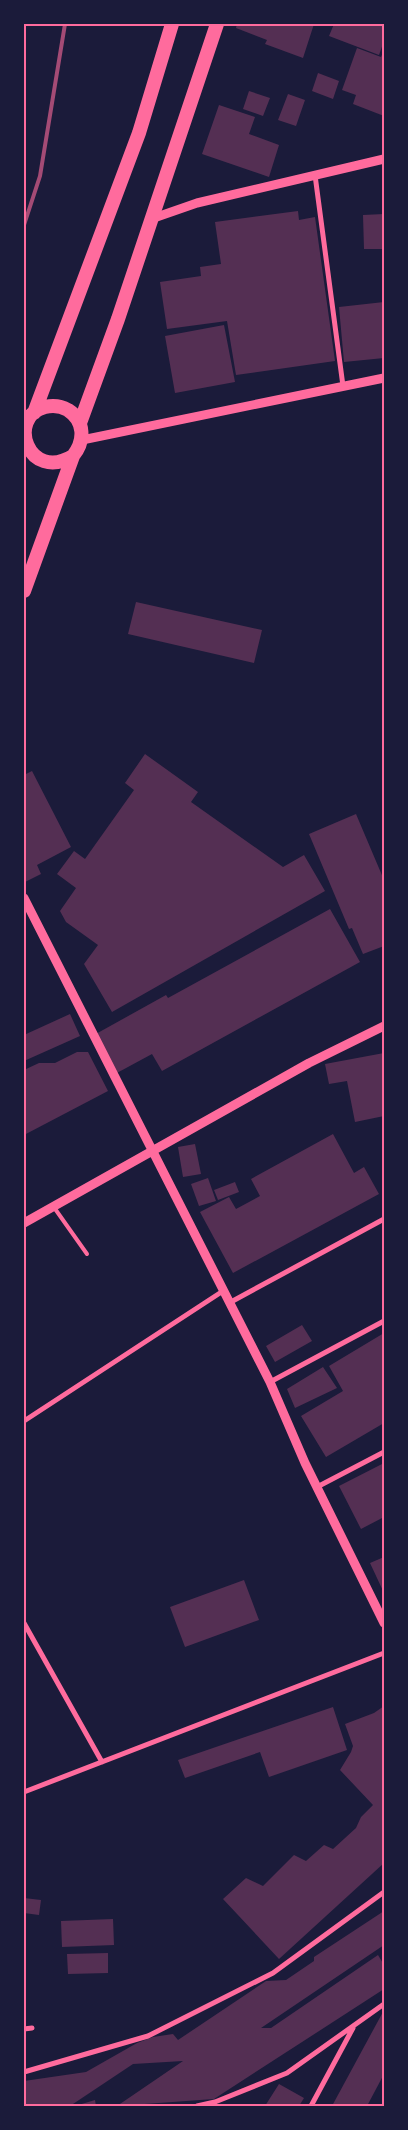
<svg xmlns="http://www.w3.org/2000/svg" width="408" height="2130" font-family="'Noto Sans',sans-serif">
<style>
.building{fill:#542f53}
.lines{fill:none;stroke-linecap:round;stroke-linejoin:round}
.service{stroke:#ff6b9d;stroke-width:4}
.minor{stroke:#ff6b9d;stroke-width:5}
.tertiary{stroke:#ff6b9d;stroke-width:9}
.trunk{stroke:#ff6b9d;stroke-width:14}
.rail{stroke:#a44b75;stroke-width:4}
.neatline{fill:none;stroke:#ff6b9d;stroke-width:2}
</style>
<rect width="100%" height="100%" fill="#1b1b3a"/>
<!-- building -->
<path class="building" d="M 237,24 L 314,24 L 303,58 L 265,44 L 267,40 L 236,28 Z
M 334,24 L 384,24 L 384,41 L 379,55 L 329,36 Z
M 357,48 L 381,57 L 384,50 L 384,116 L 353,104 L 356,95 L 342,90 Z
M 318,73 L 339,81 L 333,99 L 312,91 Z
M 249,91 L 270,98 L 263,116 L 243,109 Z
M 288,94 L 305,100 L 296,126 L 278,120 Z
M 219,105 L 255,117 L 249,134 L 279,145 L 269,177 L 202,154 Z
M 298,211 L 299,220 L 315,217 L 335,361 L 236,375 L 227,321 L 167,329 L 160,282 L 201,276 L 200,267 L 221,264 L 215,222 Z
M 384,214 L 384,249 L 364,249 L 363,215 Z
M 384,302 L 384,358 L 344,362 L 339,307 Z
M 224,325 L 235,382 L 175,393 L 165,336 Z
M 136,602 L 262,630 L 254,663 L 128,634 Z
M 145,754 L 198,792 L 191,802 L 283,867 L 304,855 L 325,891 L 112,1012 L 84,964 L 98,945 L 66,922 L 60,911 L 76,888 L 57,874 L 74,851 L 85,859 L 134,790 L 125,783 Z
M 32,771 L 71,847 L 37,865 L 41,874 L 25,882 L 24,775 Z
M 356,814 L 384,880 L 384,946 L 363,954 L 352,928 L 349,929 L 309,834 Z
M 330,909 L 360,962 L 162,1071 L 152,1054 L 115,1074 L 94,1035 L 166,995 L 168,998 Z
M 70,1014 L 80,1036 L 24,1061 L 24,1035 Z
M 77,1052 L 88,1052 L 108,1091 L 24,1135 L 24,1070 L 39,1063 L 55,1063 Z
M 384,1053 L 384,1116 L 355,1122 L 347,1081 L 329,1084 L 325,1064 Z
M 333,1134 L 354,1173 L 364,1167 L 379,1194 L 233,1273 L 200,1212 L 229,1197 L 236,1209 L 260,1196 L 251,1179 Z
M 195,1144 L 201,1174 L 183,1177 L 178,1147 Z
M 208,1178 L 216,1201 L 199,1206 L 191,1184 Z
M 235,1182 L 239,1192 L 218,1200 L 214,1190 Z
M 302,1325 L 312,1341 L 275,1362 L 266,1346 Z
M 384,1333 L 384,1423 L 326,1457 L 301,1416 L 343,1391 L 329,1366 Z
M 323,1367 L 337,1388 L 295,1408 L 287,1389 Z
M 384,1463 L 384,1517 L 361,1529 L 339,1486 Z
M 384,1557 L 384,1593 L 370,1563 Z
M 244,1580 L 259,1620 L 185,1647 L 170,1607 Z
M 384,1706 L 384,1863 L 279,1959 L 223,1899 L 246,1878 L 263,1886 L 294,1855 L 306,1861 L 324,1845 L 333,1849 L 356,1828 L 361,1817 L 373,1805 L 340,1770 L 351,1752 L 353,1746 L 345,1724 L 374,1713 Z
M 333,1707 L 347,1750 L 269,1777 L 260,1752 L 185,1778 L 178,1760 Z
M 24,1898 L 41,1900 L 39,1915 L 24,1913 Z
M 384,1911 L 384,1945 L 261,2028 L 271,2028 L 378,1955 L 384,1965 L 384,1989 L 214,2099 L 117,2106 L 183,2061 L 133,2064 L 70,2106 L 24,2106 L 24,2081 L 86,2072 L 137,2043 L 153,2037 L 173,2034 L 178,2040 L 266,1981 L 286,1980 L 314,1961 L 314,1957 Z
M 113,1919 L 114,1945 L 62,1947 L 61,1921 Z
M 108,1953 L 108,1973 L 68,1974 L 67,1954 Z
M 384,2010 L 384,2074 L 367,2106 L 332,2106 Z
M 279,2084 L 304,2098 L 299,2106 L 265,2106 Z
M 95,2100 L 96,2106 L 75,2106 Z"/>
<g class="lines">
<!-- service -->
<path class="service" d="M 53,1206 L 87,1254"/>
<!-- minor -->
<path class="minor" d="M 315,175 L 343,386
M 229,1303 L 384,1219
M 270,1382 L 384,1321
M 24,1421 L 223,1291
M 317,1487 L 384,1452
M 24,1623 L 102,1762
M 24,1792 L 384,1653
M 24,2029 L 32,2028
M 24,2072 L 148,2036 L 273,1973 L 384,1892
M 197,2106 L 215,2102 L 287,2073 L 384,2004
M 311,2106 L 353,2028"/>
<!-- tertiary -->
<path class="tertiary" d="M 151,219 L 197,203 L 384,159
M 82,440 L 384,378
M 24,898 L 270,1382 L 305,1463 L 384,1623
M 24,1223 L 309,1063 L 384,1026"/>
<!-- trunk -->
<path class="trunk" d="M 34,413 L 139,133 L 172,24
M 80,423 L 118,319 L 217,24
M 24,591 L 73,456 C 85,441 85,421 68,410 C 61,406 53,405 45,407 C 6,417 28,483 73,456"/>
<!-- rail -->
<path class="rail" d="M 24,225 L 40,176 L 65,24"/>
</g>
<!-- border -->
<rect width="408" height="2130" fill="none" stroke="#1b1b3a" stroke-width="50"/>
<rect x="25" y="25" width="358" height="2080" class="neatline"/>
</svg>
